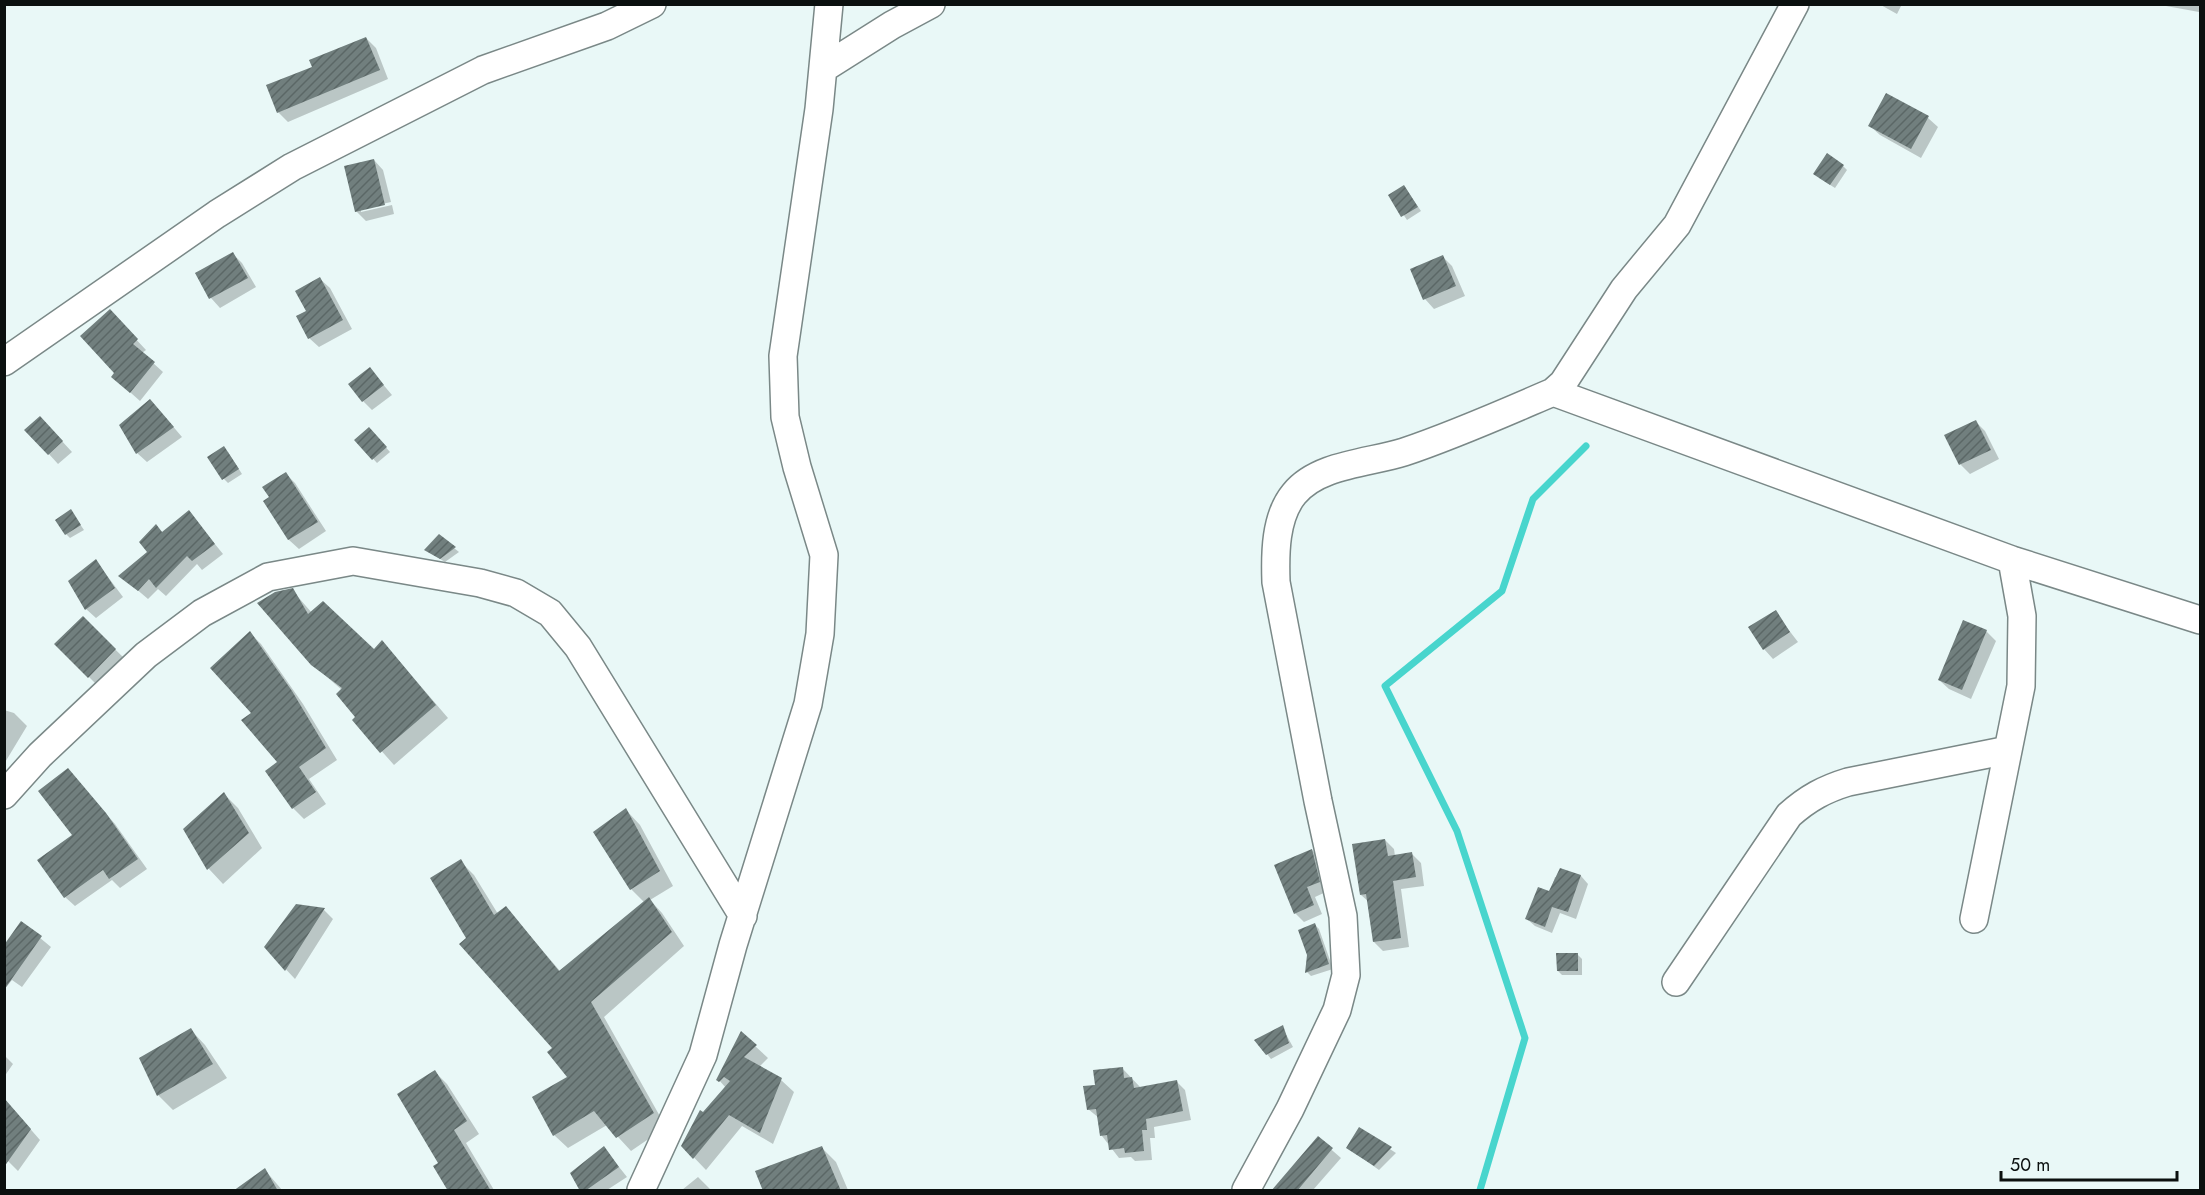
<svg xmlns="http://www.w3.org/2000/svg" width="2205" height="1195" font-family="Jost,sans-serif">
<style>
.shadow{fill:#0003}
.lines{fill:none;stroke-linecap:round;stroke-linejoin:round}
.stream{stroke:#48d5cd;stroke-width:7}
.building{fill:url(#building-hatch)}
.street-casing{stroke:#7a8887;stroke-width:30}
.street{stroke:#fff;stroke-width:27}
</style>
<defs>
<pattern id="building-hatch" width="6" height="6" patternUnits="userSpaceOnUse" patternTransform="scale(1.5)"><rect width="6" height="6" fill="#717f7e"/><path d="M-1 1l2-2M0 6l6-6M5 7l2-2" fill="none" stroke="#5b6766"/></pattern>
</defs>
<rect width="100%" height="100%" fill="#e9f8f7"/>
<!-- shadow -->
<path class="shadow" d="M 1879,4 L 1902,4 L 1897,14 Z
M 2155,4 L 2200,4 L 2199,12 Z
M 366,38 L 376,48 L 388,79 L 288,122 L 278,112 L 314,67 Z
M 1887,96 L 1928,118 L 1938,127 L 1921,158 L 1880,135 L 1870,126 Z
M 374,160 L 383,170 L 391,202 L 361,209 L 361,212 L 392,205 L 394,214 L 366,221 L 356,211 Z
M 1843,166 L 1847,170 L 1835,188 L 1819,178 Z
M 1404,186 L 1421,211 L 1407,220 L 1390,195 Z
M 233,254 L 242,263 L 256,287 L 220,308 L 211,298 L 197,274 Z
M 1443,257 L 1452,266 L 1465,296 L 1434,309 L 1425,299 L 1412,270 Z
M 320,279 L 330,288 L 352,329 L 319,347 L 309,338 L 308,312 Z
M 119,321 L 146,350 L 142,353 L 163,372 L 140,401 L 113,377 L 116,372 Z
M 370,369 L 392,395 L 372,410 L 363,401 Z
M 159,410 L 182,437 L 147,462 L 137,453 Z
M 1975,421 L 1985,431 L 1999,459 L 1970,474 L 1961,465 L 1946,436 Z
M 49,427 L 72,452 L 58,464 L 27,430 Z
M 373,433 L 390,452 L 377,463 L 356,440 Z
M 228,452 L 242,474 L 228,483 L 224,479 Z
M 285,473 L 295,483 L 326,531 L 299,549 L 289,540 L 265,502 L 271,498 Z
M 71,511 L 84,530 L 70,538 L 66,534 Z
M 189,512 L 223,554 L 202,570 L 197,564 L 166,596 L 158,589 L 148,599 L 121,576 L 149,553 L 156,526 L 163,533 Z
M 439,536 L 459,552 L 445,562 L 426,550 Z
M 96,561 L 123,597 L 96,618 L 86,609 L 70,581 Z
M 292,590 L 312,613 L 375,651 L 394,655 L 448,718 L 394,765 L 354,720 L 357,717 L 342,690 L 312,664 Z
M 1775,612 L 1798,642 L 1773,659 L 1764,649 Z
M 83,618 L 125,659 L 98,686 L 56,644 Z
M 1986,631 L 1996,641 L 1971,699 L 1949,689 L 1939,680 Z
M 250,633 L 261,644 L 303,704 L 337,760 L 309,779 L 326,804 L 304,819 L 293,808 L 280,762 L 254,713 Z
M 4,710 L 14,713 L 27,726 L 4,764 Z
M 68,770 L 115,824 L 147,869 L 120,888 L 112,880 L 75,906 L 65,897 L 75,836 Z
M 224,794 L 238,808 L 262,848 L 223,884 L 209,869 L 184,829 Z
M 626,810 L 640,825 L 673,886 L 650,900 L 662,913 L 684,946 L 604,1017 L 666,1127 L 631,1151 L 607,1125 L 568,1148 L 554,1135 L 569,1077 L 554,1048 L 468,938 L 460,861 L 474,875 L 498,914 L 506,908 L 560,971 L 644,902 L 631,889 Z
M 1385,840 L 1394,849 L 1395,856 L 1412,854 L 1421,863 L 1424,886 L 1401,889 L 1409,947 L 1383,951 L 1374,942 L 1369,902 L 1361,895 Z
M 1312,850 L 1321,859 L 1328,891 L 1315,897 L 1322,914 L 1304,922 L 1295,913 Z
M 1581,876 L 1588,884 L 1576,919 L 1560,913 L 1552,933 L 1535,926 L 1527,919 L 1550,892 L 1555,877 Z
M 324,910 L 333,919 L 295,979 L 265,947 Z
M 22,923 L 51,947 L 22,987 L 12,980 L 4,990 L 4,947 Z
M 1315,925 L 1319,929 L 1333,969 L 1311,976 L 1307,972 Z
M 1578,955 L 1582,959 L 1582,975 L 1562,975 L 1558,971 Z
M 1282,1027 L 1293,1047 L 1271,1059 L 1267,1054 Z
M 191,1030 L 205,1045 L 227,1078 L 173,1110 L 159,1096 L 141,1058 Z
M 742,1034 L 768,1058 L 759,1067 L 781,1080 L 794,1092 L 773,1144 L 742,1126 L 706,1170 L 682,1145 L 702,1116 L 726,1088 L 718,1079 Z
M 4,1055 L 13,1064 L 4,1077 Z
M 1122,1068 L 1141,1088 L 1176,1081 L 1185,1090 L 1191,1120 L 1154,1127 L 1155,1138 L 1150,1138 L 1152,1160 L 1135,1161 L 1131,1157 L 1119,1158 L 1102,1136 L 1099,1118 L 1088,1109 L 1097,1086 Z
M 435,1072 L 447,1084 L 479,1134 L 466,1143 L 494,1190 L 450,1190 L 440,1163 Z
M 4,1099 L 40,1140 L 18,1171 L 4,1157 Z
M 1359,1129 L 1396,1153 L 1379,1170 L 1348,1148 Z
M 1318,1138 L 1341,1158 L 1313,1190 L 1274,1190 Z
M 604,1148 L 627,1177 L 607,1190 L 582,1190 Z
M 822,1148 L 836,1162 L 848,1190 L 765,1190 Z
M 265,1170 L 282,1190 L 239,1190 Z
M 698,1177 L 711,1190 L 682,1190 Z"/>
<g class="lines">
<!-- stream -->
<path class="stream" d="M 1480,1190 L 1525,1038 L 1457,831 L 1385,686 L 1502,591 L 1533,499 L 1586,446"/>
</g>
<!-- building -->
<path class="building" d="M 366,37 L 380,70 L 277,113 L 266,85 L 312,67 L 309,60 Z
M 1886,93 L 1929,116 L 1911,149 L 1868,126 Z
M 1827,153 L 1844,165 L 1830,185 L 1813,174 Z
M 374,159 L 385,205 L 355,212 L 344,166 Z
M 1404,185 L 1418,207 L 1401,217 L 1388,195 Z
M 233,252 L 248,278 L 209,299 L 195,273 Z
M 1443,255 L 1456,286 L 1423,300 L 1410,269 Z
M 320,277 L 343,320 L 308,339 L 296,316 L 306,311 L 295,291 Z
M 110,309 L 138,339 L 133,344 L 155,362 L 130,393 L 111,377 L 114,373 L 80,336 Z
M 370,367 L 384,385 L 362,402 L 348,384 Z
M 150,399 L 174,427 L 136,454 L 119,425 Z
M 40,416 L 63,441 L 48,455 L 24,430 Z
M 1976,420 L 1991,450 L 1959,465 L 1944,435 Z
M 369,427 L 387,447 L 372,460 L 354,440 Z
M 224,446 L 239,469 L 222,480 L 207,457 Z
M 286,472 L 318,522 L 288,540 L 263,501 L 269,497 L 262,487 Z
M 71,509 L 81,525 L 65,535 L 55,520 Z
M 189,510 L 215,544 L 192,561 L 187,556 L 156,588 L 149,579 L 138,591 L 118,576 L 147,552 L 139,542 L 156,524 L 162,532 Z
M 439,534 L 456,547 L 440,559 L 424,550 Z
M 96,559 L 115,588 L 85,610 L 68,581 Z
M 293,588 L 308,614 L 323,601 L 374,649 L 382,640 L 436,705 L 380,753 L 352,720 L 355,717 L 336,694 L 342,688 L 311,665 L 257,603 L 275,592 Z
M 1776,610 L 1790,632 L 1763,650 L 1748,627 Z
M 83,616 L 116,649 L 88,678 L 54,644 Z
M 1963,620 L 1987,630 L 1962,690 L 1938,680 Z
M 250,631 L 292,691 L 326,748 L 299,767 L 316,792 L 292,809 L 265,771 L 277,762 L 241,720 L 251,713 L 210,668 Z
M 68,768 L 106,813 L 138,859 L 109,879 L 103,870 L 64,898 L 37,860 L 72,835 L 38,791 Z
M 224,792 L 249,833 L 207,870 L 183,829 Z
M 626,808 L 660,871 L 630,890 L 593,832 Z
M 1385,839 L 1388,856 L 1412,852 L 1416,877 L 1393,881 L 1401,938 L 1373,942 L 1366,894 L 1360,895 L 1352,844 Z
M 1312,849 L 1320,882 L 1307,887 L 1314,905 L 1294,914 L 1274,865 Z
M 461,859 L 494,915 L 506,906 L 559,971 L 649,897 L 672,932 L 591,1002 L 654,1113 L 616,1138 L 594,1111 L 553,1136 L 532,1097 L 567,1077 L 547,1052 L 552,1048 L 459,944 L 466,938 L 430,878 Z
M 1560,868 L 1581,875 L 1568,912 L 1552,907 L 1545,927 L 1525,919 L 1538,887 L 1549,891 Z
M 296,904 L 325,908 L 285,971 L 264,947 Z
M 21,921 L 42,936 L 4,990 L 4,945 Z
M 1315,923 L 1329,964 L 1305,973 L 1307,955 L 1298,930 Z
M 1556,953 L 1578,953 L 1578,971 L 1557,971 Z
M 1283,1025 L 1289,1043 L 1266,1055 L 1254,1040 Z
M 191,1028 L 213,1064 L 157,1096 L 139,1058 Z
M 741,1031 L 757,1045 L 744,1057 L 782,1078 L 760,1133 L 729,1115 L 693,1159 L 681,1146 L 700,1110 L 703,1112 L 730,1081 L 724,1077 L 719,1082 L 716,1080 Z
M 1123,1067 L 1124,1078 L 1132,1077 L 1134,1088 L 1177,1080 L 1183,1111 L 1146,1119 L 1147,1130 L 1142,1130 L 1144,1151 L 1125,1153 L 1124,1148 L 1109,1150 L 1107,1135 L 1100,1136 L 1096,1109 L 1087,1110 L 1083,1086 L 1095,1085 L 1093,1070 Z
M 435,1070 L 467,1121 L 454,1130 L 491,1191 L 448,1191 L 433,1166 L 438,1163 L 397,1094 Z
M 4,1098 L 31,1129 L 4,1167 Z
M 1359,1127 L 1392,1147 L 1374,1166 L 1346,1148 Z
M 1318,1136 L 1333,1148 L 1297,1191 L 1271,1191 Z
M 604,1146 L 619,1167 L 585,1191 L 580,1191 L 570,1173 Z
M 822,1146 L 841,1191 L 763,1191 L 755,1171 Z
M 265,1168 L 278,1191 L 233,1191 Z"/>
<g class="lines">
<!-- street casing -->
<g class="street-casing">
<path id="street" d="M 824,68 L 892,25 L 931,4
M 4,362 L 217,214 L 292,167 L 483,70 L 607,26 L 652,4
M 1553,392 L 2012,560 L 2200,620
M 4,795 L 40,755 L 146,655 L 202,613 L 268,577 L 353,561 L 480,583 L 516,593 L 550,613 L 578,647 L 743,916
M 1974,919 L 2021,686 L 2022,616 L 2012,560
M 1676,982 L 1789,815 C 1808,798 1825,789 1848,782 L 2008,750
M 641,1190 L 703,1055 L 733,945 L 808,704 L 820,634 L 824,555 L 797,467 L 785,417 L 783,356 L 819,109 L 829,4
M 1246,1190 L 1290,1109 L 1337,1010 L 1346,975 L 1343,916 L 1318,801 L 1276,582 C 1275,554 1275,517 1294,494 C 1318,464 1370,463 1404,452 C 1455,435 1504,413 1553,392 L 1563,383 L 1624,289 L 1677,225 L 1795,4"/>
</g>
<!-- street -->
<use href="#street" class="street"/>
</g>
<!-- border -->
<rect width="2205" height="1195" fill="none" stroke="#0b100f" stroke-width="12"/>
<!-- scale -->
<path d="M2001 1171v9h176v-9" fill="none" stroke="#0b100f" stroke-width="3"/>
<text x="2010" y="1171" font-size="18" fill="#0b100f" stroke="#e9f8f7" stroke-width="4.5" paint-order="stroke">50 m</text>
</svg>
